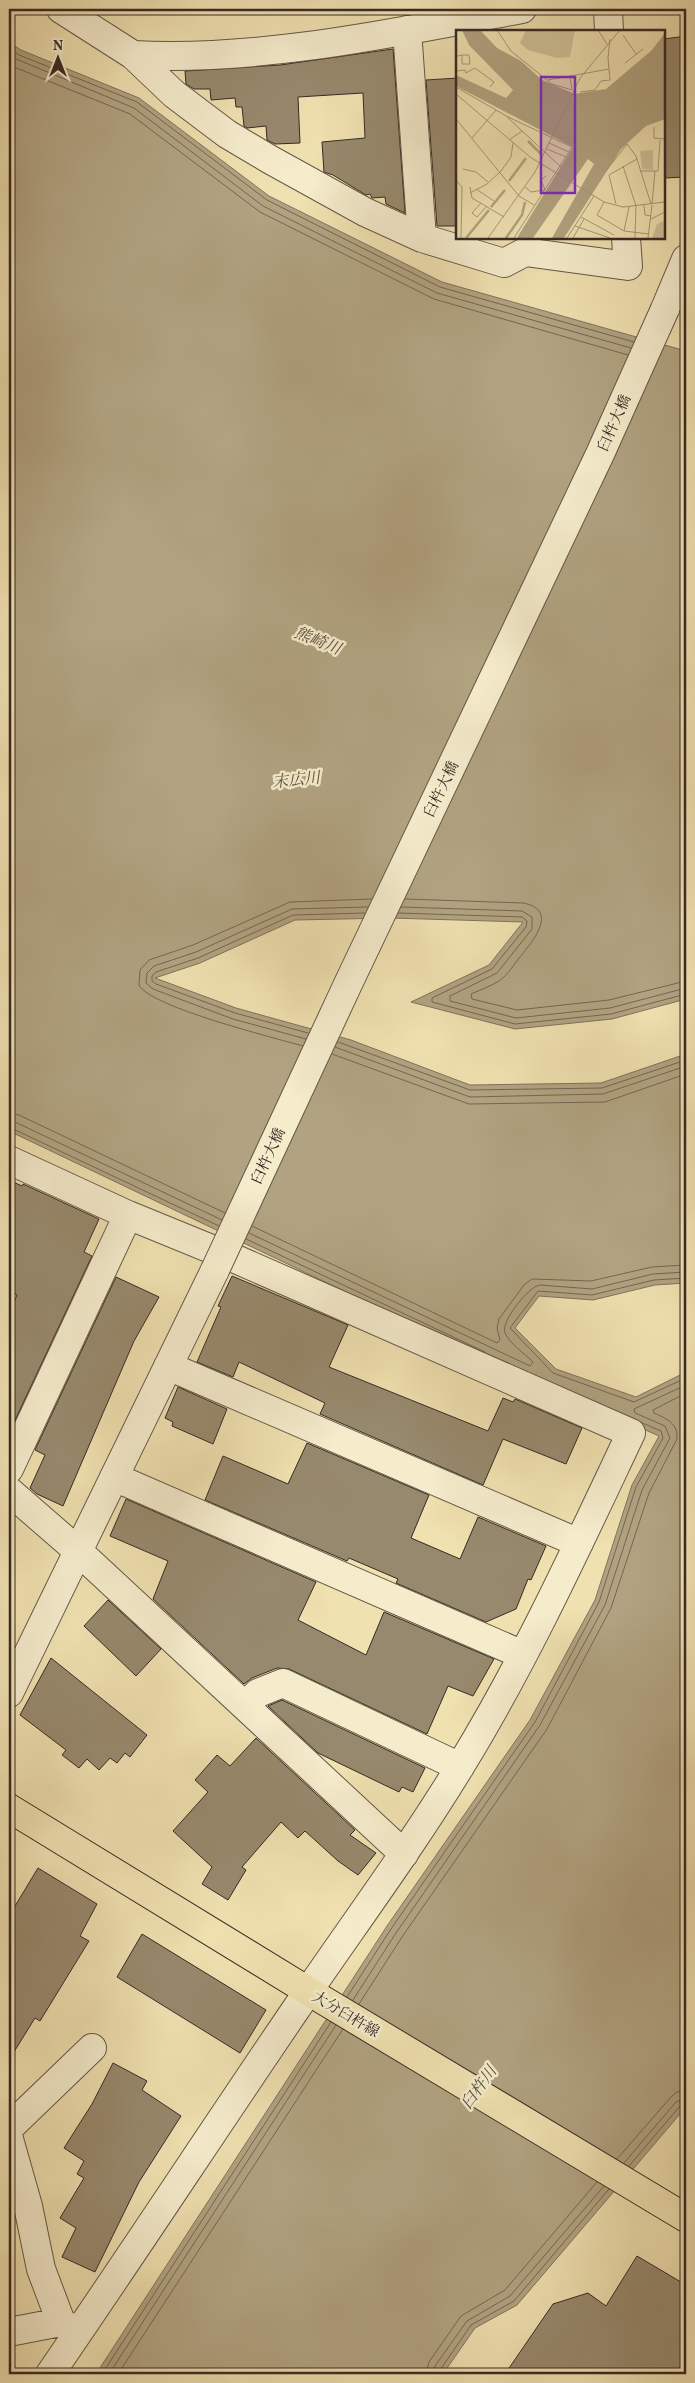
<svg xmlns="http://www.w3.org/2000/svg" width="695" height="2383" font-family="Vollkorn,'Noto Serif JP',serif">
<style>
.water{fill:#b1a381;stroke:#80735c}
.lines{fill:none;stroke-linecap:round;stroke-linejoin:round}
.shore{stroke:#746652;stroke-width:1}
.building{fill:#97896d;stroke:#362a24}
.minor-casing{stroke:#645847;stroke-width:30}
.major-casing{stroke:#362a24;stroke-width:30}
.minor{stroke:#f5eccc;stroke-width:28}
.major{stroke:#f0e1b1;stroke-width:28}
.minor-bridge-casing{stroke:#645847;stroke-width:30;stroke-linecap:butt}
.minor-bridge{stroke:#f5eccc;stroke-width:28}
.labels{text-anchor:middle;stroke-width:5;stroke-linejoin:round;paint-order:stroke}
.street-label{font-size:15px;fill:#362a24;stroke:#f5eccc}
.water-label{font-size:16px;font-style:italic;fill:#5b4e40;stroke:#f5eccc}
.inset-river{fill:none;stroke:#b1a381;stroke-width:2.5}
.inset-road{fill:none;stroke:#a69879;stroke-width:1}
.view{fill:#7b2cbf;fill-opacity:0.15;stroke:#7b2cbf;stroke-width:2.5}
.inset-edge{fill:none;stroke:#362a24;stroke-width:2.5}
</style>
<rect width="100%" height="100%" fill="#f0e1b1"/>
<filter id="stains"><feTurbulence type="fractalNoise" baseFrequency=".004" numOctaves="4"/><feColorMatrix values="0 0 0 0 .2 0 0 0 0 .09 0 0 0 0 .02 0 0 0 .5 -.17"/></filter>
<radialGradient id="worn" r=".72"><stop offset=".6" stop-color="#630" stop-opacity="0"/><stop offset="1" stop-color="#630" stop-opacity=".3"/></radialGradient>
<!-- water -->
<path class="water" d="M 9,42 L 21,50 L 139,98 L 269,196 L 442,282 L 686,351 L 686,999 L 612,1019 L 515,1029 L 411,1002 L 489,965 L 523,922 L 390,918 L 295,920 L 200,963 L 155,978 L 236,1008 L 351,1040 L 470,1085 L 601,1083 L 686,1054 L 686,1283 L 655,1285 L 593,1300 L 539,1296 L 515,1328 L 556,1369 L 636,1397 L 686,1372 L 686,2107 L 517,2305 L 475,2328 L 443,2374 L 96,2374 L 387,1926 L 530,1720 L 595,1600 L 632,1485 L 659,1436 L 472,1352 L 9,1131 Z"/>
<g class="lines">
<!-- shore -->
<path class="shore" d="M 9,48 L 19,55 L 137,102 L 267,200 L 440,287 L 634,342
M 9,56 L 134,108 L 263,206 L 437,293 L 631,348
M 9,65 L 130,114 L 260,212 L 434,299 L 628,355
M 405,899 L 523,903 C 560,910 532,942 520,957 C 514,964 508,975 499,981 C 491,986 480,990 471,994 L 472,999 L 517,1010 L 609,1000 L 686,981
M 401,907 L 522,911 L 532,917 L 532,929 L 497,973 L 450,996 L 450,1001 L 516,1018 L 610,1008 L 686,988
M 398,913 L 522,917 L 527,921 L 526,927 L 492,969 L 432,998 L 432,1002 L 515,1024 L 611,1014 L 686,994
M 308,1033 L 235,1013 L 156,984 L 152,981 L 152,976 L 156,972 L 198,958 L 293,915 L 365,913
M 306,1039 L 233,1019 L 153,989 L 146,983 L 147,973 L 154,966 L 196,952 L 292,909 L 368,907
M 338,1042 L 470,1090 L 602,1088 L 686,1060
M 303,1046 C 275,1038 150,1007 139,985 L 140,970 L 149,960 L 193,945 L 290,902 L 372,899
M 335,1047 L 470,1097 L 603,1094 L 686,1066
M 332,1054 L 469,1104 L 605,1102 L 686,1074
M 9,1113 L 19,1115 L 225,1213
M 9,1120 L 15,1122 L 222,1220
M 9,1127 L 219,1226
M 252,1226 L 497,1343 L 500,1340 L 497,1328 L 499,1319 L 524,1285 L 532,1279 L 591,1281 L 652,1267 L 686,1265
M 249,1233 L 530,1366 L 533,1362 C 524,1353 510,1344 505,1333 C 500,1322 529,1286 540,1285 L 592,1289 L 653,1274 L 686,1272
M 246,1239 L 485,1352
M 686,1278 L 654,1280 L 592,1295 L 538,1291 L 510,1328 L 553,1373 L 634,1402 L 686,1378
M 347,1997 L 391,1929 L 535,1722 L 599,1602 L 636,1487 L 663,1438 L 661,1431 L 640,1422
M 353,2000 L 396,1933 L 540,1725 L 605,1605 L 642,1490 L 670,1438 L 665,1426 L 635,1413 L 634,1409 L 686,1385
M 359,2004 L 402,1937 L 547,1729 L 611,1608 L 649,1493 L 677,1439 C 678,1423 667,1419 654,1413 L 653,1410 L 686,1393
M 617,2159 L 671,2097 L 677,2092 L 686,2091
M 624,2163 L 676,2102 L 686,2098
M 629,2166 L 680,2106 L 686,2104
M 102,2374 L 331,2022
M 109,2374 L 336,2025
M 118,2374 L 343,2029
M 426,2374 L 429,2362 L 461,2316 L 505,2290 L 597,2182
M 433,2374 L 435,2366 L 467,2321 L 510,2296 L 604,2186
M 440,2374 L 440,2370 L 471,2325 L 514,2301 L 609,2189"/>
</g>
<!-- building -->
<path class="building" d="M 686,36 L 686,177 L 664,178 L 664,39 Z
M 393,49 L 405,213 L 386,204 L 385,197 L 372,198 L 370,194 L 366,195 L 333,175 L 324,172 L 322,142 L 365,138 L 363,93 L 298,97 L 300,143 L 275,144 L 267,140 L 266,126 L 247,128 L 244,126 L 242,107 L 236,107 L 235,98 L 211,100 L 210,89 L 194,89 L 186,84 L 185,71 L 280,65 Z
M 458,78 L 458,226 L 437,226 L 426,80 Z
M 9,1180 L 22,1186 L 23,1184 L 99,1219 L 84,1252 L 92,1256 L 9,1433 L 9,1314 L 17,1295 L 9,1291 Z
M 232,1276 L 348,1325 L 329,1367 L 488,1431 L 503,1398 L 513,1402 L 515,1399 L 582,1428 L 566,1464 L 503,1439 L 483,1485 L 320,1414 L 325,1403 L 239,1362 L 233,1377 L 197,1362 L 221,1307 L 218,1306 Z
M 116,1277 L 159,1297 L 134,1341 L 63,1506 L 37,1494 L 30,1488 L 45,1455 L 35,1450 Z
M 178,1387 L 227,1409 L 213,1444 L 172,1426 L 173,1422 L 165,1418 Z
M 307,1443 L 429,1495 L 411,1538 L 460,1559 L 478,1517 L 546,1546 L 531,1580 L 528,1579 L 516,1609 L 486,1622 L 396,1583 L 398,1579 L 349,1558 L 347,1561 L 205,1500 L 223,1456 L 288,1484 Z
M 126,1499 L 316,1582 L 298,1620 L 366,1655 L 384,1612 L 494,1659 L 473,1696 L 448,1686 L 427,1734 L 289,1669 L 277,1668 L 252,1678 L 244,1684 L 153,1599 L 168,1561 L 110,1536 Z
M 108,1600 L 161,1649 L 136,1676 L 84,1626 Z
M 51,1658 L 147,1735 L 130,1757 L 125,1753 L 117,1763 L 110,1758 L 99,1770 L 87,1759 L 79,1768 L 62,1755 L 66,1750 L 20,1715 Z
M 282,1700 L 425,1768 L 413,1792 L 402,1787 L 399,1792 L 318,1753 L 268,1706 Z
M 256,1738 L 355,1830 L 350,1835 L 376,1853 L 358,1875 L 338,1861 L 305,1831 L 298,1838 L 281,1822 L 242,1867 L 246,1870 L 228,1900 L 202,1884 L 212,1867 L 173,1831 L 208,1792 L 195,1780 L 217,1755 L 230,1766 Z
M 38,1868 L 97,1904 L 80,1936 L 89,1941 L 40,2021 L 35,2018 L 9,2060 L 9,1916 Z
M 142,1934 L 266,2010 L 240,2053 L 117,1977 Z
M 113,2063 L 147,2081 L 142,2090 L 181,2116 L 139,2182 L 95,2272 L 62,2257 L 76,2228 L 60,2218 L 84,2178 L 77,2174 L 84,2161 L 64,2148 L 92,2104 Z
M 637,2256 L 686,2285 L 686,2374 L 505,2374 L 553,2304 L 588,2293 L 606,2306 Z"/>
<g class="lines">
<!-- minor casing -->
<g class="minor-casing">
<path id="minor" d="M 61,9 L 133,55 L 174,94 L 227,134 L 269,159 L 365,212 L 422,238 L 504,263 L 525,252 L 628,266 L 626,238
M 608,9 L 609,31
M 407,30 L 422,238
M 133,55 C 260,62 397,32 522,9
M 665,309 L 686,259
M 9,1160 L 128,1215 L 238,1260 L 631,1433 C 578,1545 526,1659 461,1765 C 410,1849 351,1928 296,2009 C 213,2131 133,2253 50,2374
M 168,1366 L 579,1543
M 9,1469 L 128,1215
M 114,1477 L 523,1655
M 9,1491 L 78,1551 L 404,1854
M 9,1693 L 215,1270
M 245,1706 L 258,1693 L 283,1683 L 460,1767
M 9,2128 L 92,2048
M 9,2139 L 28,2206 L 41,2269 L 61,2322 L 78,2333
M 9,2332 L 61,2322"/>
</g>
<!-- major casing -->
<g class="major-casing">
<path id="major" d="M 9,1808 L 308,1991 L 686,2218"/>
</g>
<!-- minor -->
<use href="#minor" class="minor"/>
<!-- major -->
<use href="#major" class="major"/>
<!-- minor-bridge casing -->
<g class="minor-bridge-casing">
<path id="minor-bridge" d="M 215,1270 L 348,984 L 600,454 L 665,309"/>
</g>
<!-- minor-bridge -->
<use href="#minor-bridge" class="minor-bridge"/>
</g>
<g class="labels">
<!-- street labels -->
<g class="street-label">
<text transform="translate(614 423) rotate(-66)" y="5">臼杵大橋</text>
<text transform="translate(441 789) rotate(-64)" y="5">臼杵大橋</text>
<text transform="translate(268 1156) rotate(-65)" y="5">臼杵大橋</text>
<text transform="translate(346 2014) rotate(31)" y="5">大分臼杵線</text>
</g>
<!-- water labels -->
<g class="water-label">
<text transform="translate(318 640) rotate(22)" y="6">熊崎川</text>
<text transform="translate(296 779) rotate(-6)" y="6">末広川</text>
<text transform="translate(478 2087) rotate(-54)" y="6">臼杵川</text>
</g>
</g>
<!-- overview -->
<g transform="translate(456 30)">
<rect width="209" height="209" fill="#f0e1b1"/>
<path d="M 70,0 L 119,0 L 114,27 L 101,28 L 72,20 L 64,13 ZM 197,120 L 197,140 L 186,139 L 184,121 ZM 209,190 L 209,208 L 196,208 L 201,194 Z" fill="#d0c299"/>
<path d="M 6,0 L 24,0 L 41,18 L 65,31 L 86,50 L 119,64 L 150,59 L 196,20 L 209,3 L 209,89 L 190,96 L 165,119 L 108,208 L 96,208 L 138,134 L 132,129 L 77,208 L 61,208 L 117,117 L 0,56 L 0,45 L 50,68 L 57,60 L 13,15 Z" fill="#b1a381"/>
<path class="inset-river" d="M 72,111 L 85,124M 53,151 L 70,128M 35,177 L 49,160M 10,208 L 33,180M 50,208 L 66,185 L 69,172"/>
<path class="inset-road" d="M 41,0 L 55,21 L 96,54 L 116,60 L 114,47M 142,0 L 151,14M 167,5 L 180,24M 0,28 L 1,26 L 6,25 L 13,25 L 14,34 L 6,34 L 6,25M 169,33 L 187,19M 0,41 L 9,40 L 10,43 L 19,38 L 38,52 L 34,57M 92,50 L 153,39M 0,57 L 52,87 L 116,117 L 58,208M 124,62 L 139,60 L 145,51 L 154,50 L 152,28 L 154,9M 0,64 L 74,127 L 148,172 L 167,177 L 209,172M 51,87 L 105,137M 0,89 L 63,166 L 78,175M 198,97 L 198,108 L 209,109M 16,108 L 40,80M 53,110 L 66,101M 93,113 L 113,122M 91,119 L 110,127M 167,136 L 180,176 L 179,208M 7,139 L 20,142 L 32,152M 150,141 L 171,114 L 180,126 L 195,174M 184,141 L 202,141 L 204,110M 0,150 L 6,157 L 5,208M 14,157 L 16,168 L 48,187M 69,157 L 75,162 L 88,160M 20,159 L 38,171M 89,160 L 85,150 L 90,146M 14,163 L 31,154 L 45,141 L 55,127 L 57,113M 148,172 L 141,185 L 168,201 L 193,204M 25,173 L 16,183 L 21,187 L 31,176M 160,174 L 153,145 L 181,129M 196,174 L 199,141M 188,175 L 189,185 L 195,186M 125,187 L 158,205M 195,189 L 209,182M 119,196 L 154,208M 168,201 L 173,177M 32,208 L 79,142 L 124,48 L 164,0M 111,208 L 138,166M 117,208 L 128,189M 192,208 L 196,175"/>
<path class="view" d="M 85,47 L 119,47 L 119,163 L 85,163 Z"/>
<rect width="209" height="209" class="inset-edge"/>
</g>
<!-- margin -->
<rect width="695" height="2383" fill="none" stroke="#f0e1b1" stroke-width="30"/>
<rect x="10" y="10" width="675" height="2363" fill="none" stroke="#362a24" stroke-width="2.5"/>
<rect x="15" y="15" width="665" height="2353" fill="none" stroke="#362a24"/>
<!-- north arrow -->
<g transform="translate(58 58)" stroke="#f5eccc" stroke-width="4" paint-order="stroke">
<path d="M0-4L9 19L0 12L-9 19Z" fill="#362a24"/>
<text y="-8" font-size="14" font-weight="bold" text-anchor="middle" fill="#362a24">N</text>
</g>
<rect width="100%" height="100%" filter="url(#stains)"/>
<rect width="100%" height="100%" fill="url(#worn)"/>
</svg>
